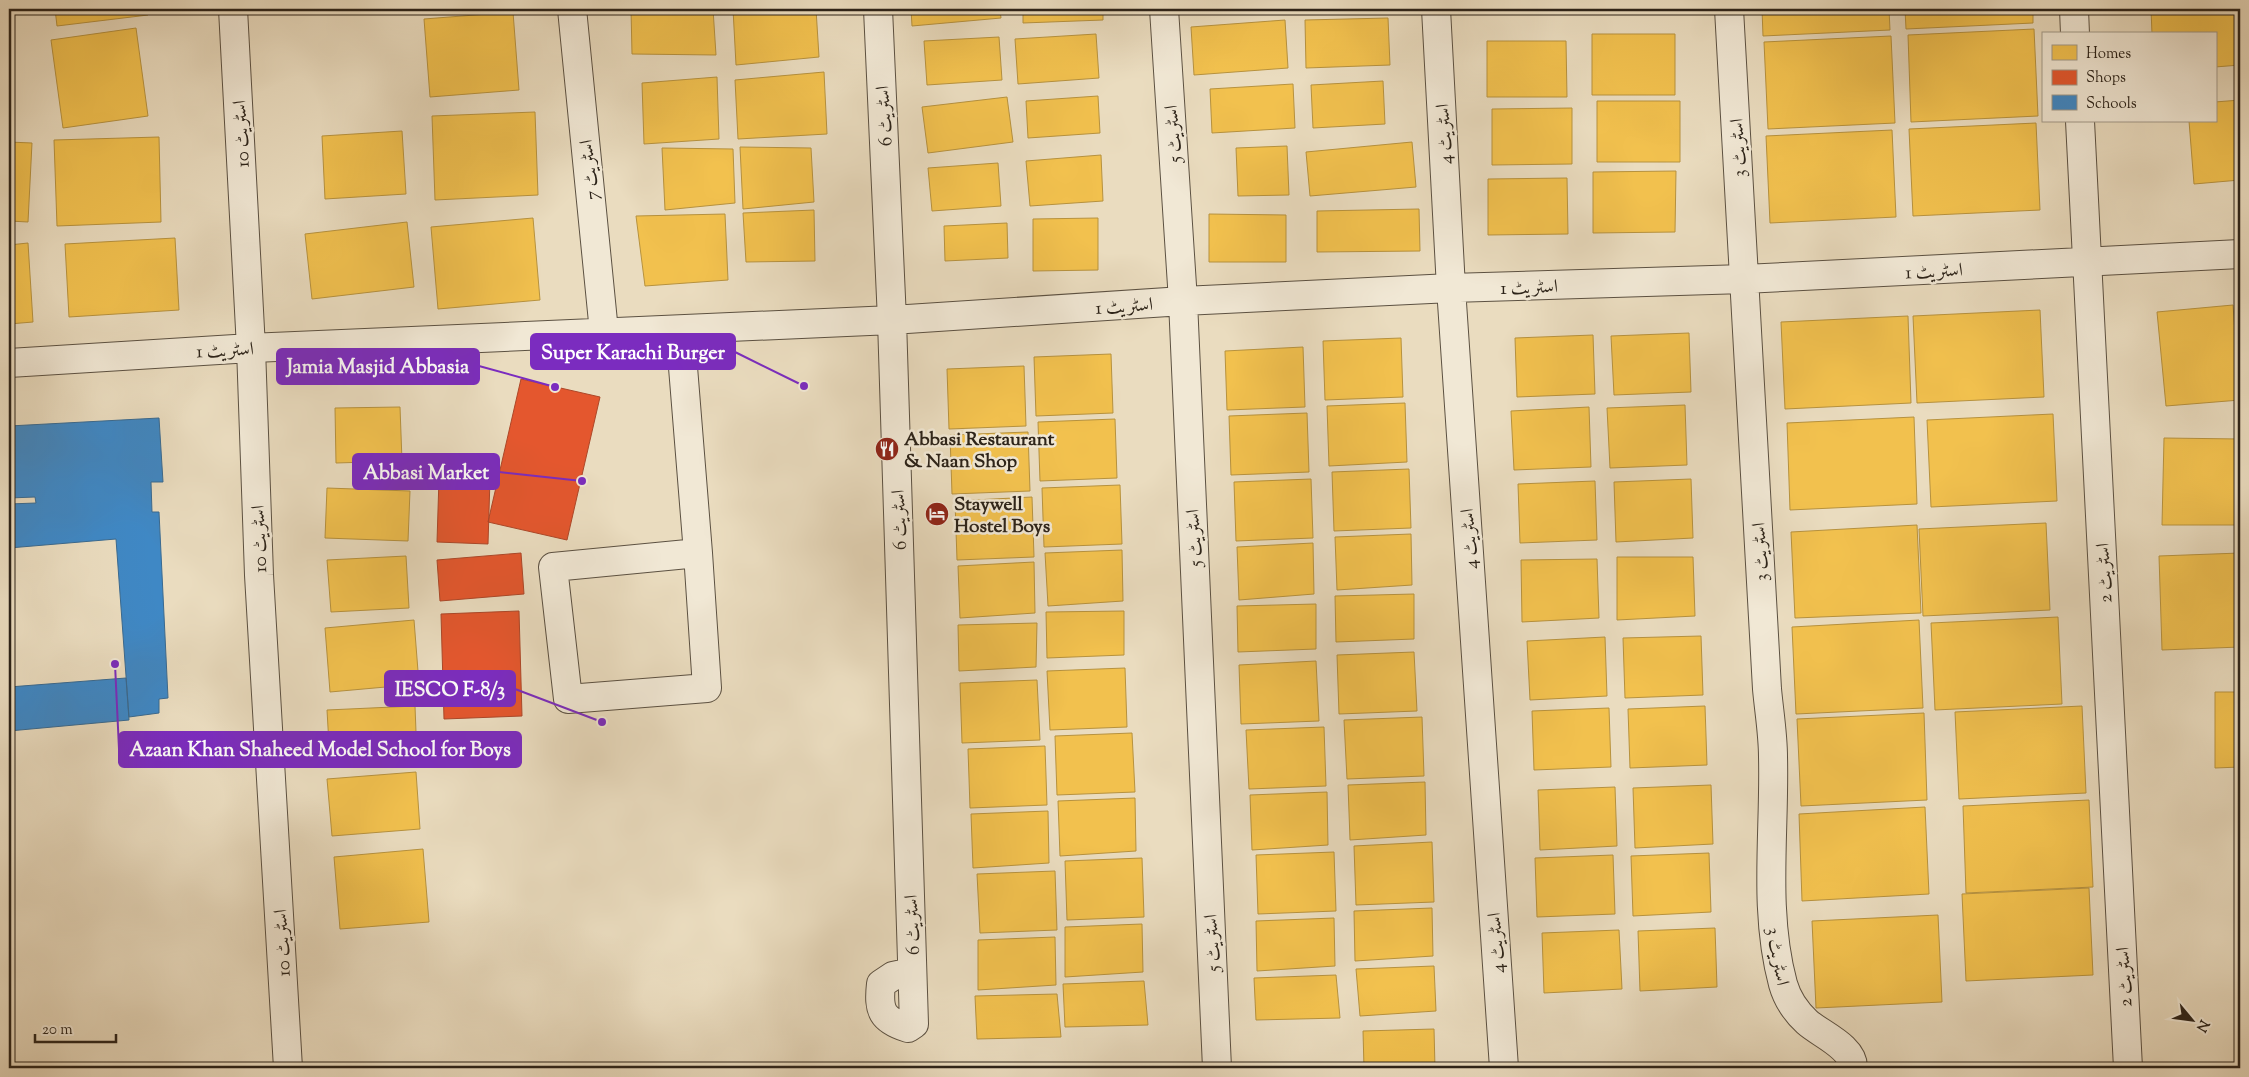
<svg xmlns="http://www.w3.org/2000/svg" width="2249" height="1077" font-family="'Sorts Mill Goudy',Amiri,serif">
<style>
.homes{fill:#f2c14e;stroke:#b7923e}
.shops{fill:#e4572e;stroke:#ad4728}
.schools{fill:#3f88c5;stroke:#396a91}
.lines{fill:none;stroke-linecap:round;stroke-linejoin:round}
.minor-casing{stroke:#5c5142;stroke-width:30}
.minor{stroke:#f1e8d5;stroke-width:28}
.labels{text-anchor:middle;stroke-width:5;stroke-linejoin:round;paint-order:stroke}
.street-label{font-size:19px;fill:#2c2319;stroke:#f1e8d5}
.poi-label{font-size:19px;font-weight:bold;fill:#2c2319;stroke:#f1e8d5;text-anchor:start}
.leader{fill:none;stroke:#7b2cbf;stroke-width:2}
.callout-dot{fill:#7b2cbf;stroke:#f1e8d5;stroke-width:2}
.callout{fill:#7b2cbf;stroke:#7b2cbf;stroke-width:2}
.callout-label{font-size:20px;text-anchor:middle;font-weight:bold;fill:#fff}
</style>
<rect width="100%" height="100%" fill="#eadcbf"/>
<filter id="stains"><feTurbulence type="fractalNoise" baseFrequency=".004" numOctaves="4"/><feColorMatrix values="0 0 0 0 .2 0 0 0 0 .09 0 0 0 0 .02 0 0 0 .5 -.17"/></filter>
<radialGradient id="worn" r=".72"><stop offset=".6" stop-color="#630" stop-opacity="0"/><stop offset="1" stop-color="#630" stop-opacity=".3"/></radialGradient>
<!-- homes -->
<path class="homes" d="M 55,9 L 147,9 L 148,15 L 57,26 Z
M 631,9 L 713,9 L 716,55 L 632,54 Z
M 733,9 L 816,9 L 819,57 L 736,65 Z
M 911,9 L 1000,9 L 1001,18 L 912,26 Z
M 1023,9 L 1103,9 L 1103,20 L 1023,23 Z
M 1479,9 L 1559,9 L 1559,11 L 1479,12 Z
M 1584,9 L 1667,9 L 1667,10 L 1584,10 Z
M 1762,9 L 1889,9 L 1890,30 L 1763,36 Z
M 1905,9 L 2033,9 L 2033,23 L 1906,29 Z
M 2151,9 L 2240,9 L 2240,65 L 2215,67 L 2215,34 L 2152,34 Z
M 513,12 L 519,90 L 430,97 L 424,19 Z
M 1388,18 L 1390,65 L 1306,68 L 1305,20 Z
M 1285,20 L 1288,68 L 1194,75 L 1191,27 Z
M 136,28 L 148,116 L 63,128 L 51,40 Z
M 2034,29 L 2038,116 L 1911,122 L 1908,35 Z
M 1096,34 L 1099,78 L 1018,84 L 1015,39 Z
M 1592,34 L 1675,34 L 1675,95 L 1592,95 Z
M 1891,36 L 1895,123 L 1768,129 L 1764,42 Z
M 999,37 L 1002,80 L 927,85 L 924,41 Z
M 1487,41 L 1566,41 L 1567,97 L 1487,97 Z
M 824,72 L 827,134 L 738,139 L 735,80 Z
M 717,77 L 719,139 L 644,144 L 642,83 Z
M 1383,81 L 1385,124 L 1313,128 L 1311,85 Z
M 1293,84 L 1295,128 L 1212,133 L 1210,89 Z
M 1098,96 L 1100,133 L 1028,138 L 1026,101 Z
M 1007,97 L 1013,142 L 928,153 L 922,107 Z
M 2240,100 L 2240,180 L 2194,184 L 2189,121 L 2215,121 L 2215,102 Z
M 1597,101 L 1680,101 L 1680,162 L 1597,162 Z
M 1572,108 L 1572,164 L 1492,165 L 1492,109 Z
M 535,112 L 538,195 L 435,200 L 432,116 Z
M 2036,123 L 2040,210 L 1913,216 L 1909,129 Z
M 1892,130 L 1896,217 L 1770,223 L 1766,136 Z
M 402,131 L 406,194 L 325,199 L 322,136 Z
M 159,137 L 161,222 L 57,226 L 54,140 Z
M 9,142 L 32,143 L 28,222 L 9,221 Z
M 1412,142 L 1416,187 L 1310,196 L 1306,152 Z
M 1287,146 L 1289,195 L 1238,196 L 1236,148 Z
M 740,147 L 811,148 L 814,202 L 743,209 Z
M 662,148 L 733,149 L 735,203 L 665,210 Z
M 1101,155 L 1103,201 L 1030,206 L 1026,161 Z
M 998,163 L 1001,206 L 932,211 L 928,168 Z
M 1676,171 L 1675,232 L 1593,233 L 1593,172 Z
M 1567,178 L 1568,234 L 1488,235 L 1488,179 Z
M 1419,209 L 1420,251 L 1317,252 L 1317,211 Z
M 814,210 L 815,261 L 746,262 L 743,213 Z
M 725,214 L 728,280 L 645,286 L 636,216 Z
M 1209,214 L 1286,215 L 1286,262 L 1209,262 Z
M 533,218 L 540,300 L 438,309 L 431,227 Z
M 1098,218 L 1098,270 L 1033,271 L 1033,219 Z
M 407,222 L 414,287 L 312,299 L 305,234 Z
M 1007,223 L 1008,258 L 945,261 L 944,226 Z
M 175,238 L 179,310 L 69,317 L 65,244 Z
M 28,243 L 33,322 L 9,324 L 9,245 Z
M 2233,305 L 2240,400 L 2166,406 L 2157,312 Z
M 2040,310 L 2044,397 L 1917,403 L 1913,316 Z
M 1908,316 L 1911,403 L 1785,409 L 1781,322 Z
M 1689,333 L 1691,392 L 1614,395 L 1611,336 Z
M 1593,335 L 1595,394 L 1517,397 L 1515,338 Z
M 1401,338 L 1403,397 L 1325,400 L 1323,341 Z
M 1303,347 L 1305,407 L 1227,410 L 1225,351 Z
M 1111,354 L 1113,413 L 1036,416 L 1034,357 Z
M 1024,366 L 1026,426 L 949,429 L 947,369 Z
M 1405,403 L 1407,462 L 1329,466 L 1327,406 Z
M 1685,405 L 1687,465 L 1610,468 L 1607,408 Z
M 400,407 L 402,461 L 336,463 L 335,408 Z
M 1589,407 L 1591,467 L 1514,470 L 1511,411 Z
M 1307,413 L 1309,472 L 1231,475 L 1229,416 Z
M 2053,414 L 2057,501 L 1931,507 L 1927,420 Z
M 1914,417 L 1917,504 L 1790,510 L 1787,423 Z
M 1115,419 L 1117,478 L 1040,481 L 1038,422 Z
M 1028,432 L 1030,491 L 952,494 L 950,435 Z
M 2164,438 L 2240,439 L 2240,525 L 2162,525 Z
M 1409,469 L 1411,528 L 1334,531 L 1332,472 Z
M 1311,479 L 1313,538 L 1236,541 L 1234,482 Z
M 1691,479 L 1693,538 L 1616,542 L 1614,482 Z
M 1595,481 L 1597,540 L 1520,543 L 1518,484 Z
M 1120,485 L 1122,544 L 1044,547 L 1042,488 Z
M 327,488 L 410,491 L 408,541 L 325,538 Z
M 1032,497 L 1034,557 L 957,560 L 955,501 Z
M 2046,523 L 2050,610 L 1923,616 L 1919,529 Z
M 1917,525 L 1921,613 L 1795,618 L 1791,532 Z
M 1411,534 L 1412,585 L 1337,590 L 1335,537 Z
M 1313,543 L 1314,594 L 1239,600 L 1237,547 Z
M 1122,550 L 1123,601 L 1048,606 L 1045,553 Z
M 2240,553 L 2240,647 L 2162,650 L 2159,556 Z
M 406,556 L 409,608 L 331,612 L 327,560 Z
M 1617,557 L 1693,557 L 1695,616 L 1617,620 Z
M 1597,559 L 1599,618 L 1522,622 L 1521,560 Z
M 1034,562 L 1035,613 L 960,618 L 958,566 Z
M 1414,594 L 1414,639 L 1336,642 L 1335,596 Z
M 1316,604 L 1316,649 L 1238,652 L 1237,606 Z
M 1124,611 L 1124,655 L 1047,658 L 1046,612 Z
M 2058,617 L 2062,704 L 1935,710 L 1931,623 Z
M 414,620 L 419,684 L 330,692 L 325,628 Z
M 1919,620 L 1923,708 L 1796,714 L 1792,627 Z
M 1037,623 L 1036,667 L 959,671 L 958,625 Z
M 1701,636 L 1703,695 L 1625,698 L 1623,638 Z
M 1605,637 L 1607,696 L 1530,700 L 1527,641 Z
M 1414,652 L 1417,711 L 1339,714 L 1337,655 Z
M 1316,661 L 1319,721 L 1241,724 L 1239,665 Z
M 1125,668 L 1127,727 L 1050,730 L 1047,671 Z
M 1037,680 L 1040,740 L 962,743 L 960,683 Z
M 2215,692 L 2240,692 L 2240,767 L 2215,768 Z
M 415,706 L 417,758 L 330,762 L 327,710 Z
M 1705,706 L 1707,765 L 1630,768 L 1628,709 Z
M 2082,706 L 2086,793 L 1959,799 L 1955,712 Z
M 1609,708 L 1611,767 L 1534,770 L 1532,711 Z
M 1924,713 L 1927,800 L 1801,806 L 1797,719 Z
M 1422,717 L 1424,776 L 1347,779 L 1344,720 Z
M 1324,727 L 1326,786 L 1249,789 L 1246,730 Z
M 1132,733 L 1135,792 L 1057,795 L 1055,736 Z
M 1045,746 L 1047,805 L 970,808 L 968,749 Z
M 416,772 L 420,829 L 332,836 L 327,779 Z
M 1425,782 L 1426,835 L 1350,840 L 1348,785 Z
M 1711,785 L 1713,844 L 1635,848 L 1633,788 Z
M 1615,787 L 1617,846 L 1540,850 L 1538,790 Z
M 1327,792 L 1328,845 L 1252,850 L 1250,795 Z
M 1135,798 L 1136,851 L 1060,856 L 1058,801 Z
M 2089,800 L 2093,887 L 1966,893 L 1963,806 Z
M 1925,807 L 1929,894 L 1802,901 L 1799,814 Z
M 1048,811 L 1049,863 L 973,868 L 971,814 Z
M 1432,842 L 1434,902 L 1356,905 L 1354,846 Z
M 423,849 L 429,922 L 340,929 L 334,857 Z
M 1334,852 L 1336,911 L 1258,914 L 1256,855 Z
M 1709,853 L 1711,912 L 1633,916 L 1631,856 Z
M 1613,855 L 1615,914 L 1537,917 L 1535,858 Z
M 1142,858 L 1144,917 L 1067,920 L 1065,861 Z
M 1055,871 L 1057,930 L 980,933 L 977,874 Z
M 2089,888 L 2093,975 L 1966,981 L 1962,894 Z
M 1432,908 L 1433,956 L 1355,961 L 1354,911 Z
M 1938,915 L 1942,1002 L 1816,1008 L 1812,921 Z
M 1334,918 L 1335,966 L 1257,971 L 1256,921 Z
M 1142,924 L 1143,972 L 1065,977 L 1065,927 Z
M 1715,928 L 1717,987 L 1640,991 L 1638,931 Z
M 1619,930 L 1622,989 L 1544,993 L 1542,933 Z
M 1055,937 L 1056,985 L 978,990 L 978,940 Z
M 1434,966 L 1436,1011 L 1360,1016 L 1356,969 Z
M 1336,975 L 1340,1018 L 1256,1020 L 1254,978 Z
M 1144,981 L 1148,1025 L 1065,1027 L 1063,984 Z
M 1057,994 L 1061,1037 L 977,1039 L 975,996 Z
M 1434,1029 L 1435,1068 L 1364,1068 L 1363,1031 Z"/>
<!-- shops -->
<path class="shops" d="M 521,379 L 600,397 L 567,540 L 488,522 Z
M 439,478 L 490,479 L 488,544 L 437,542 Z
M 521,553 L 524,594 L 440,601 L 437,560 Z
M 519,611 L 522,716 L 444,719 L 441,614 Z"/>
<!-- schools -->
<path class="schools" d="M 159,418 L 163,482 L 151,482 L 152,512 L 159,512 L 168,698 L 159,699 L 159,713 L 129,717 L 116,539 L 9,548 L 9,504 L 36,503 L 35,497 L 9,498 L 9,426 Z
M 126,678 L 129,720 L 9,731 L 9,687 Z"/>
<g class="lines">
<!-- minor casing -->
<g class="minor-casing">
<path id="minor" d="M 233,9 L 251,348 L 259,575 L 288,1068
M 572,9 L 604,332
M 878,9 L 892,320 L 914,1024 L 908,1028 C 882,1020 878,1011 881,984 L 893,976 L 912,972
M 1164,9 L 1183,301 L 1217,1068
M 1436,9 L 1451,288 L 1504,1068
M 1729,9 L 1767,689 C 1769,711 1773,734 1773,757 C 1775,832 1763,910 1783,984 C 1787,998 1795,1011 1807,1022 C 1820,1034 1854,1047 1853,1068
M 2074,9 L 2075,34
M 2080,121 L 2128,1068
M 680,330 L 698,553
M 9,363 L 251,348 L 892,320 L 1183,301 L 1451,288 L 1744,279 L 2240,254
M 698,553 L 707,688 L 568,699 L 553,567 Z"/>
</g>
<!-- minor -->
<use href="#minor" class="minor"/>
</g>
<!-- icons -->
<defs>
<g id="restaurant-disc" transform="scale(1.25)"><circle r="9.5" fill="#8f2418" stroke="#f1e8d5"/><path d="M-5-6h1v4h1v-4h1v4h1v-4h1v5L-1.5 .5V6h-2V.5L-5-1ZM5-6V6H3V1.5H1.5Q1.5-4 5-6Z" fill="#fff"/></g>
<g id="hotel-disc" transform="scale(1.25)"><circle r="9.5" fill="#8f2418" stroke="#f1e8d5"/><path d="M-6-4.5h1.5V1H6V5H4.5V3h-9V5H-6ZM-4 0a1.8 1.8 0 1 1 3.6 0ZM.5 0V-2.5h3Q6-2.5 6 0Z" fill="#fff"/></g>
</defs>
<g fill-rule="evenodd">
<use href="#restaurant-disc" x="887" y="449"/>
<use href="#hotel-disc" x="937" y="514"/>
</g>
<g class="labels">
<!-- street labels -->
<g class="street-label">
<text transform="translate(883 116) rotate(-93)" y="7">اسٹریٹ 6</text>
<text transform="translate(240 134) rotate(-93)" y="7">اسٹریٹ 10</text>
<text transform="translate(1172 134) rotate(-94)" y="7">اسٹریٹ 5</text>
<text transform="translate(1443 134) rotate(-93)" y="7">اسٹریٹ 4</text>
<text transform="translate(1737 148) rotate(-93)" y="7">اسٹریٹ 3</text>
<text transform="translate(588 170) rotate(-96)" y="7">اسٹریٹ 7</text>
<text transform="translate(1934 270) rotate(-3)" y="7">اسٹریٹ 1</text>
<text transform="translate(1529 286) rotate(-2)" y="7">اسٹریٹ 1</text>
<text transform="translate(1124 305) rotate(-4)" y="7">اسٹریٹ 1</text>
<text transform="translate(225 349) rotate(-3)" y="7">اسٹریٹ 1</text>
<text transform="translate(898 520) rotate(-92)" y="7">اسٹریٹ 6</text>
<text transform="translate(1193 538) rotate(-93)" y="7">اسٹریٹ 5</text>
<text transform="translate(258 539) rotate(-92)" y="7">اسٹریٹ 10</text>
<text transform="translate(1468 539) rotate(-94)" y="7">اسٹریٹ 4</text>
<text transform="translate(1759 552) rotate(-93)" y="7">اسٹریٹ 3</text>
<text transform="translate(2103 573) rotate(-93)" y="7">اسٹریٹ 2</text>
<text transform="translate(911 925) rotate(-92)" y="7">اسٹریٹ 6</text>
<text transform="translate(281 943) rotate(-93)" y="7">اسٹریٹ 10</text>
<text transform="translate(1211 943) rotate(-93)" y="7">اسٹریٹ 5</text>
<text transform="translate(1495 943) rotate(-94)" y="7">اسٹریٹ 4</text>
<text transform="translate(1779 956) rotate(80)" y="7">اسٹریٹ 3</text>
<text transform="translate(2123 977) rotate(-93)" y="7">اسٹریٹ 2</text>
</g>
<!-- poi labels -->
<g class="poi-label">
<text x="904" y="445">Abbasi Restaurant<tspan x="904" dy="22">&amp; Naan Shop</tspan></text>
<text x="954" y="510">Staywell<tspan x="954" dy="22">Hostel Boys</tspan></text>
</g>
</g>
<!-- callouts -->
<path class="leader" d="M804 386L735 352M555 387L479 366M582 481L499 472M602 722L515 689M115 664L119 749"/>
<g class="callout-dot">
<circle cx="804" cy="386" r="5"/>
<circle cx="555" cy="387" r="5"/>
<circle cx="582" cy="481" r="5"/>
<circle cx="602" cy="722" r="5"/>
<circle cx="115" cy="664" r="5"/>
</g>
<g class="callout">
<rect x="531" y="334" width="204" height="35" rx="5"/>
<rect x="277" y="349" width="202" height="35" rx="5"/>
<rect x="353" y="454" width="146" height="35" rx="5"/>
<rect x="385" y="671" width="130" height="35" rx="5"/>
<rect x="119" y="732" width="402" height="35" rx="5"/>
</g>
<g class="callout-label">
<text x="633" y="359">Super Karachi Burger</text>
<text x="378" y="373">Jamia Masjid Abbasia</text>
<text x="426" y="479">Abbasi Market</text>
<text x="450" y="696">IESCO F-8/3</text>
<text x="320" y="756">Azaan Khan Shaheed Model School for Boys</text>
</g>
<!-- margin -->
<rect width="2249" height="1077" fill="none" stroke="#eadcbf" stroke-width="30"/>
<rect x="10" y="10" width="2229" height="1057" fill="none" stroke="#2c2319" stroke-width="2.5"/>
<rect x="15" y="15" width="2219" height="1047" fill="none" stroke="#2c2319"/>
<!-- legend -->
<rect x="2042" y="32" width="175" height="90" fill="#f1e8d5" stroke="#a2998a"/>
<rect x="2052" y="45" width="25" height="15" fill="#f2c14e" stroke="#a2998a"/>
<text x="2086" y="58" font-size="15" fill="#2c2319">Homes</text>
<rect x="2052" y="70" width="25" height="15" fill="#e4572e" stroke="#a2998a"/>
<text x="2086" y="82" font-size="15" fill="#2c2319">Shops</text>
<rect x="2052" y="95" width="25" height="15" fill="#3f88c5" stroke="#a2998a"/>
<text x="2086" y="108" font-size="15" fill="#2c2319">Schools</text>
<!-- north arrow -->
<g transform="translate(2192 1020) rotate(119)" stroke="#f1e8d5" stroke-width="4" paint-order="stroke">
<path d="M0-4L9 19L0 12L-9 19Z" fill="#2c2319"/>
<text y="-8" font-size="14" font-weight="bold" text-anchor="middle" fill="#2c2319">N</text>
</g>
<!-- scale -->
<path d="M35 1034v8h81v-8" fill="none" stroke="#2c2319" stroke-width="2.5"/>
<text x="42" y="1034" font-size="15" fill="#2c2319" stroke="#f1e8d5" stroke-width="4" paint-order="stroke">20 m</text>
<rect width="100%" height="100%" filter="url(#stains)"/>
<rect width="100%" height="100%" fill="url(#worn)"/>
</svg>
